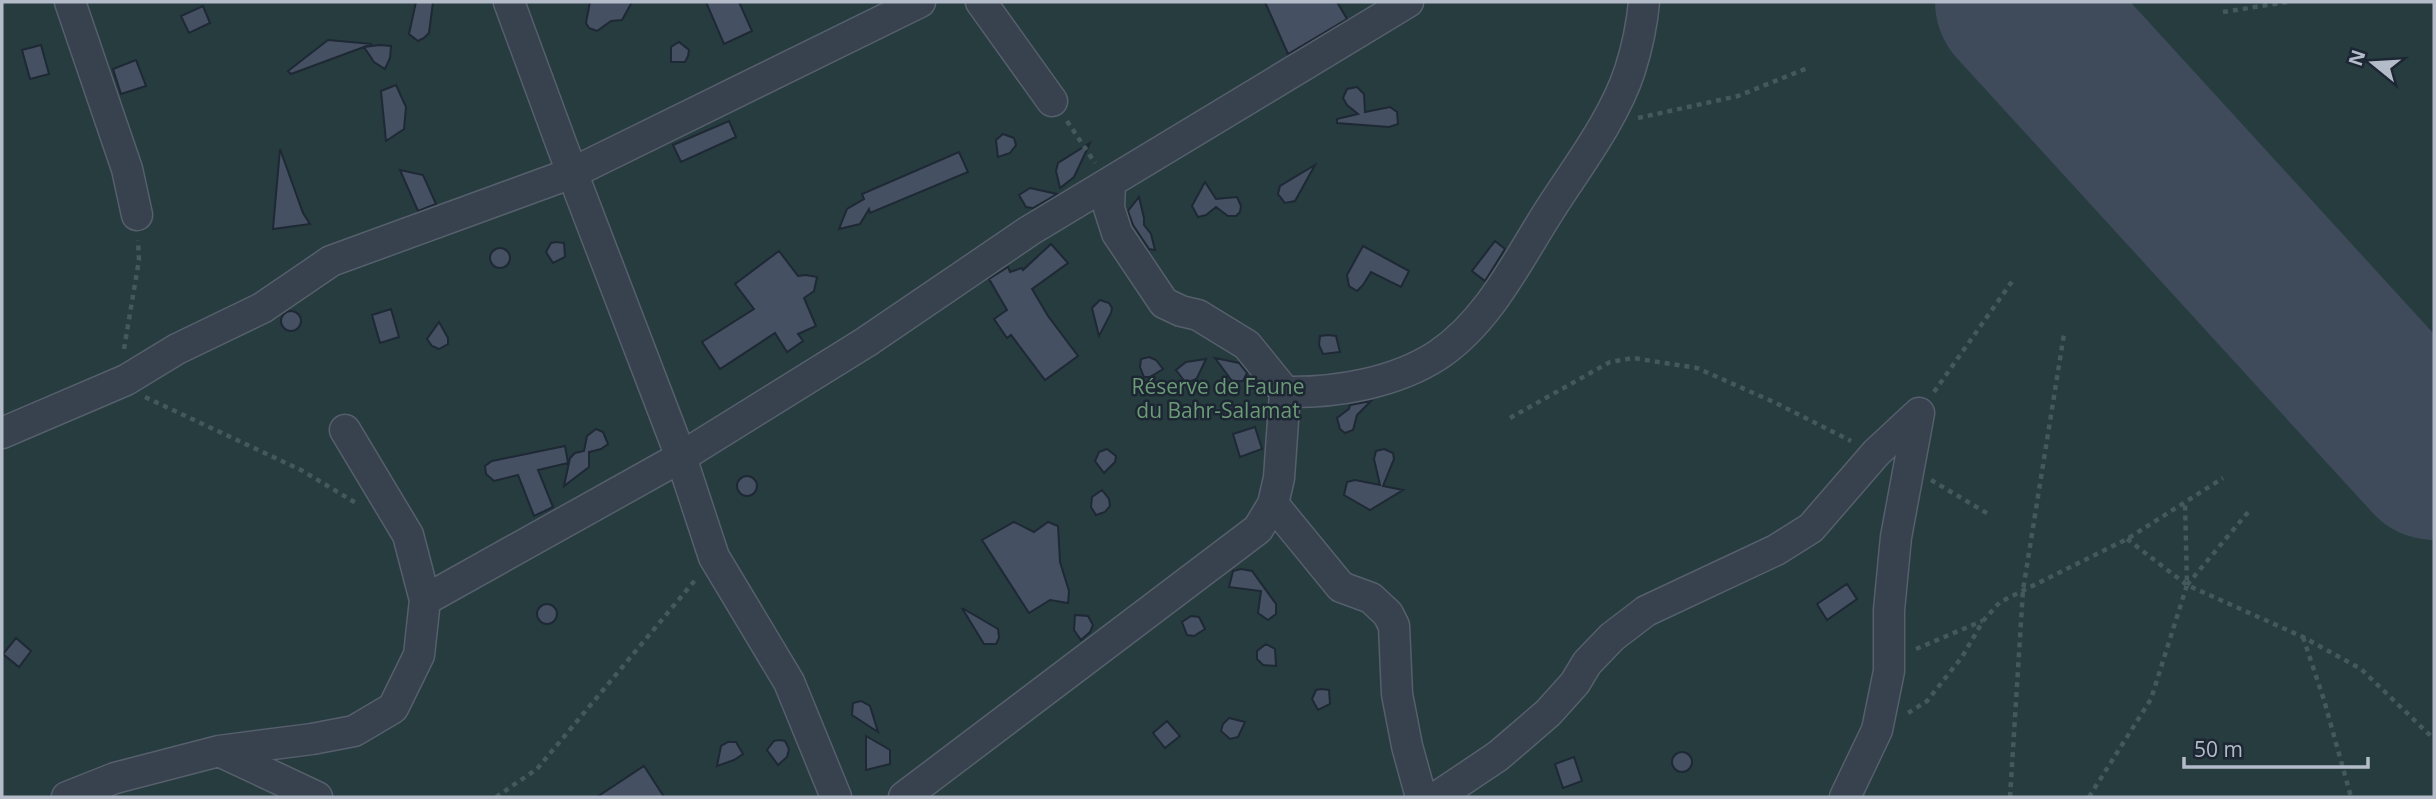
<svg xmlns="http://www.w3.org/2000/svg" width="2436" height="799" font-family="'Open Sans',sans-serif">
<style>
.green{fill:#263c3f}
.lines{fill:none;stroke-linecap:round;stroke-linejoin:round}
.runway{stroke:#3f4a5a;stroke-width:166}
.building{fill:#455162;stroke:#1f2835;stroke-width:2}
.street-casing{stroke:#565f6c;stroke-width:33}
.path{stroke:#44595c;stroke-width:4.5;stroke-dasharray:5 5;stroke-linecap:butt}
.street{stroke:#38414e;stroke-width:30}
.labels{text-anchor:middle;stroke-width:5;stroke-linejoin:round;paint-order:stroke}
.park-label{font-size:21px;fill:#6b9a76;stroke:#1d2633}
</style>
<rect width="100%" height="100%" fill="#242f3e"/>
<!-- green -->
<path class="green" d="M 2,2 L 2434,2 L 2434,797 L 2,797 Z"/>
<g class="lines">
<!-- runway -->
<path class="runway" d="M 2018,2 L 2434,457"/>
</g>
<!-- building -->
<path class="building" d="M 416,2 L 433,2 L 429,33 L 424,38 L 418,41 L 409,34 Z
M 590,2 L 632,2 L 622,20 L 611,21 L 597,31 L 589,28 L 586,23 Z
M 706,2 L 739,2 L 752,31 L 724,44 Z
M 1265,2 L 1337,2 L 1347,19 L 1288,54 Z
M 203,6 L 210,23 L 189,33 L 181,16 Z
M 328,40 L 372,44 L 291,74 L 288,71 Z
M 679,42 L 689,50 L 688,56 L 685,62 L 671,62 L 671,47 Z
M 41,45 L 49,74 L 30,79 L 22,50 Z
M 380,45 L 391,46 L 390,58 L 385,69 L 374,62 L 364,47 Z
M 136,60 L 146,86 L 121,94 L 113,69 Z
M 396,85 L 406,107 L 404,129 L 386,141 L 381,91 Z
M 1357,87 L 1364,94 L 1365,112 L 1390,107 L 1397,112 L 1398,124 L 1389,127 L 1337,123 L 1337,119 L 1358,114 L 1347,105 L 1343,98 L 1347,89 Z
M 729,121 L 736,137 L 681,162 L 673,145 Z
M 1003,134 L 1014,138 L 1016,145 L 1010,153 L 998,157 L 996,140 Z
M 1090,143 L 1074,177 L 1060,188 L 1056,171 L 1058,163 Z
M 280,149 L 303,213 L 310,224 L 273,229 Z
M 959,152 L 968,172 L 870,213 L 869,209 L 860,224 L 839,229 L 847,209 L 864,199 L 862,194 Z
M 1315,165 L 1295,201 L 1285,203 L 1278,194 L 1280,186 Z
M 400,170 L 423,175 L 436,204 L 418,211 Z
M 1205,182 L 1216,199 L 1237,197 L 1241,206 L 1240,212 L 1236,216 L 1228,216 L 1216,207 L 1206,215 L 1198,217 L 1192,206 Z
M 1030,188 L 1057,194 L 1033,208 L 1026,207 L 1019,195 Z
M 1139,197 L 1144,218 L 1144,225 L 1151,234 L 1155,250 L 1149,249 L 1133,225 L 1128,211 Z
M 1495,241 L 1505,249 L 1485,281 L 1472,271 Z
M 556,242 L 564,243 L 565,257 L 553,263 L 546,252 L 551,243 Z
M 1051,244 L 1068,263 L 1032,289 L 1048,316 L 1078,356 L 1045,380 L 1011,335 L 1007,338 L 994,319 L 1007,310 L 989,279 L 1008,267 L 1010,272 L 1022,268 L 1023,270 Z
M 1363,246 L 1409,271 L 1401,287 L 1371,272 L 1363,285 L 1357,291 L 1349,286 L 1347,275 Z
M490 258a10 10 0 1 1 20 0a10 10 0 1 1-20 0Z
M 779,251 L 798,276 L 806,275 L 817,277 L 814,291 L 804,298 L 816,326 L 798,334 L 803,341 L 787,352 L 775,333 L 720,369 L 702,342 L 754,309 L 735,284 Z
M 1100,300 L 1109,303 L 1112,308 L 1111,313 L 1099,336 L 1092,308 Z
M 391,309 L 399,337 L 380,343 L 372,315 Z
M281 321a10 10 0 1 1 20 0a10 10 0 1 1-20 0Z
M 439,322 L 448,338 L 448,344 L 439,349 L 432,346 L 427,339 Z
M 1328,335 L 1336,336 L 1340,352 L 1323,354 L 1319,345 L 1320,336 Z
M 1149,357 L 1156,360 L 1163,369 L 1150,377 L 1144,377 L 1140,367 L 1141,359 Z
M 1215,358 L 1239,363 L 1247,373 L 1243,381 L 1232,381 Z
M 1206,359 L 1197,378 L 1194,380 L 1186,383 L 1176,370 L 1186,362 Z
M 1371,401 L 1357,415 L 1353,430 L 1345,433 L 1340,429 L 1337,418 L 1349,409 L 1350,405 Z
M 1255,427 L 1262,449 L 1240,457 L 1233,434 Z
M 596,429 L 603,432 L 608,444 L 601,449 L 589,452 L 589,467 L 564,486 L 570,458 L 575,453 L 584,451 L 587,436 Z
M 565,446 L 568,463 L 538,470 L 553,507 L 534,516 L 518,475 L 494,481 L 486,474 L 485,466 L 492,461 Z
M 1107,449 L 1116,456 L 1115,462 L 1104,473 L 1095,461 L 1099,452 Z
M 1384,449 L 1393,453 L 1394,459 L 1383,486 L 1403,490 L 1370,510 L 1344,495 L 1347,482 L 1355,480 L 1380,485 L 1374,459 L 1376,451 Z
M737 486a10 10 0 1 1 20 0a10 10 0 1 1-20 0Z
M 1102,490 L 1109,499 L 1110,506 L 1105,512 L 1096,515 L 1091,507 L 1092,497 Z
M 1014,522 L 1034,532 L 1048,522 L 1058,526 L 1060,562 L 1069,591 L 1068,603 L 1050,600 L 1029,613 L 982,540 Z
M 1241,569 L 1252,571 L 1276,604 L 1276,614 L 1268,620 L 1258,613 L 1261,591 L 1229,587 L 1233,571 Z
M 1847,584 L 1857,599 L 1827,620 L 1817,604 Z
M537 614a10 10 0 1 1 20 0a10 10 0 1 1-20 0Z
M 962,608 L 998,629 L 999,638 L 996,644 L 984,644 Z
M 1075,615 L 1088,616 L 1093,625 L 1090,632 L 1081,640 L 1074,630 Z
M 1191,616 L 1199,617 L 1205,629 L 1194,636 L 1187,635 L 1182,622 Z
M 16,638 L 31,651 L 19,667 L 3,654 Z
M 1266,644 L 1275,649 L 1276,666 L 1263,665 L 1257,659 L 1257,651 Z
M 1321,689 L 1329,690 L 1330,704 L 1318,710 L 1312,699 L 1316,690 Z
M 861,701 L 870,706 L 878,732 L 852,715 L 853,703 Z
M 1229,718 L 1245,722 L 1238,737 L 1230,739 L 1221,731 L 1223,724 Z
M 1167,721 L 1180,736 L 1165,748 L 1153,733 Z
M 866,736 L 890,750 L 890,764 L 866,770 Z
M 779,740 L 785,741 L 789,749 L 787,757 L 778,765 L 767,750 L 774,741 Z
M 728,742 L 736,742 L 743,754 L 734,760 L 717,766 L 721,746 Z
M1672 762a10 10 0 1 1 20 0a10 10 0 1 1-20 0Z
M 1574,757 L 1582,781 L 1563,788 L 1555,764 Z
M 644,766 L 664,797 L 597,797 Z"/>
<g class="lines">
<!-- street casing -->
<g class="street-casing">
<path id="street" d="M 70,2 L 127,169 L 137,215
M 509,2 L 562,146 L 681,457 L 714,557 L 789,682 L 836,797
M 981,2 L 1052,101
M 1285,392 C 1336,393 1395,383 1438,355 C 1490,320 1518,259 1551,208 C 1578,166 1615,117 1630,70 C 1637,48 1642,24 1644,2
M 2,433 L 126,380 L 177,349 L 262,308 L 331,261 L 572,173 L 920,2
M 1273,504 L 1341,587 L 1371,598 L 1388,614 L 1394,626 L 1397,694 L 1407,746 L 1421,797
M 425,600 L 681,457 L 866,342 L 1029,231 L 1408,2
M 219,751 L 317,797
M 67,797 L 115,778 L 219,751 L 312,739 L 354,731 L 393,708 L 419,655 L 425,600 L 408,535 L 345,430
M 904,797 L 1258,529 L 1273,504 L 1279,478 L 1285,392 L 1247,345 L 1198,315 L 1181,311 L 1164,303 L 1117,233 L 1109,208 L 1110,184
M 1437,797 L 1498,756 L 1548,713 L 1575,683 L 1587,663 L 1612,637 L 1646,611 L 1776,550 L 1811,528 L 1876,453 L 1919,413
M 1845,797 L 1877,730 L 1889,671 L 1889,610 L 1896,537 L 1919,413"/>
</g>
<!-- path -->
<path class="path" d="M 2223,12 L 2287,2
M 1638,118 L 1738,96 L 1810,67
M 1067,121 L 1095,163
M 124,349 L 139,260 L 138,240
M 1934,392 L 2013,280
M 145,397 L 301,470 L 356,503
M 1510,418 L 1610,362 L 1633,358 L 1697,368 L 1776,403 L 1851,441
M 1931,480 L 1990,515
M 2127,539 L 2187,585 L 2303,637 L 2361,669 L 2434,739
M 2187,585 L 2249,511
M 2303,637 L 2324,700 L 2351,797
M 1916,649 L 1982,621
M 1908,713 L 1927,701 L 1962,657 L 1983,621 L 2000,602 L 2127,539 L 2223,478
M 496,797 L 537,769 L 696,579
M 2010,797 L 2023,590 L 2064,334
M 2089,797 L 2151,699 L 2187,585 L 2185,502"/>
<!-- street -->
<use href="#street" class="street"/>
</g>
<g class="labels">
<!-- park labels -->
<g class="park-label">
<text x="1218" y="394">Réserve de Faune<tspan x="1218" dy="24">du Bahr-Salamat</tspan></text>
</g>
</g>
<!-- border -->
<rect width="2436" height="799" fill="none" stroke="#b4bcc9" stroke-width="7"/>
<!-- north arrow -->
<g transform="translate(2373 63) rotate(288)" stroke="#1d2633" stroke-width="5" paint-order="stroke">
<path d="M0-5L12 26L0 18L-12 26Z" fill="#b4bcc9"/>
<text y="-10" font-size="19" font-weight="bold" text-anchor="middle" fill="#b4bcc9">N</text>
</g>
<!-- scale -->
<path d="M2184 757v10h184v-10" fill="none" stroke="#b4bcc9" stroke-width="3.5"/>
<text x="2194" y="757" font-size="21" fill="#b4bcc9" stroke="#1d2633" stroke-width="5" paint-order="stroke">50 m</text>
</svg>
